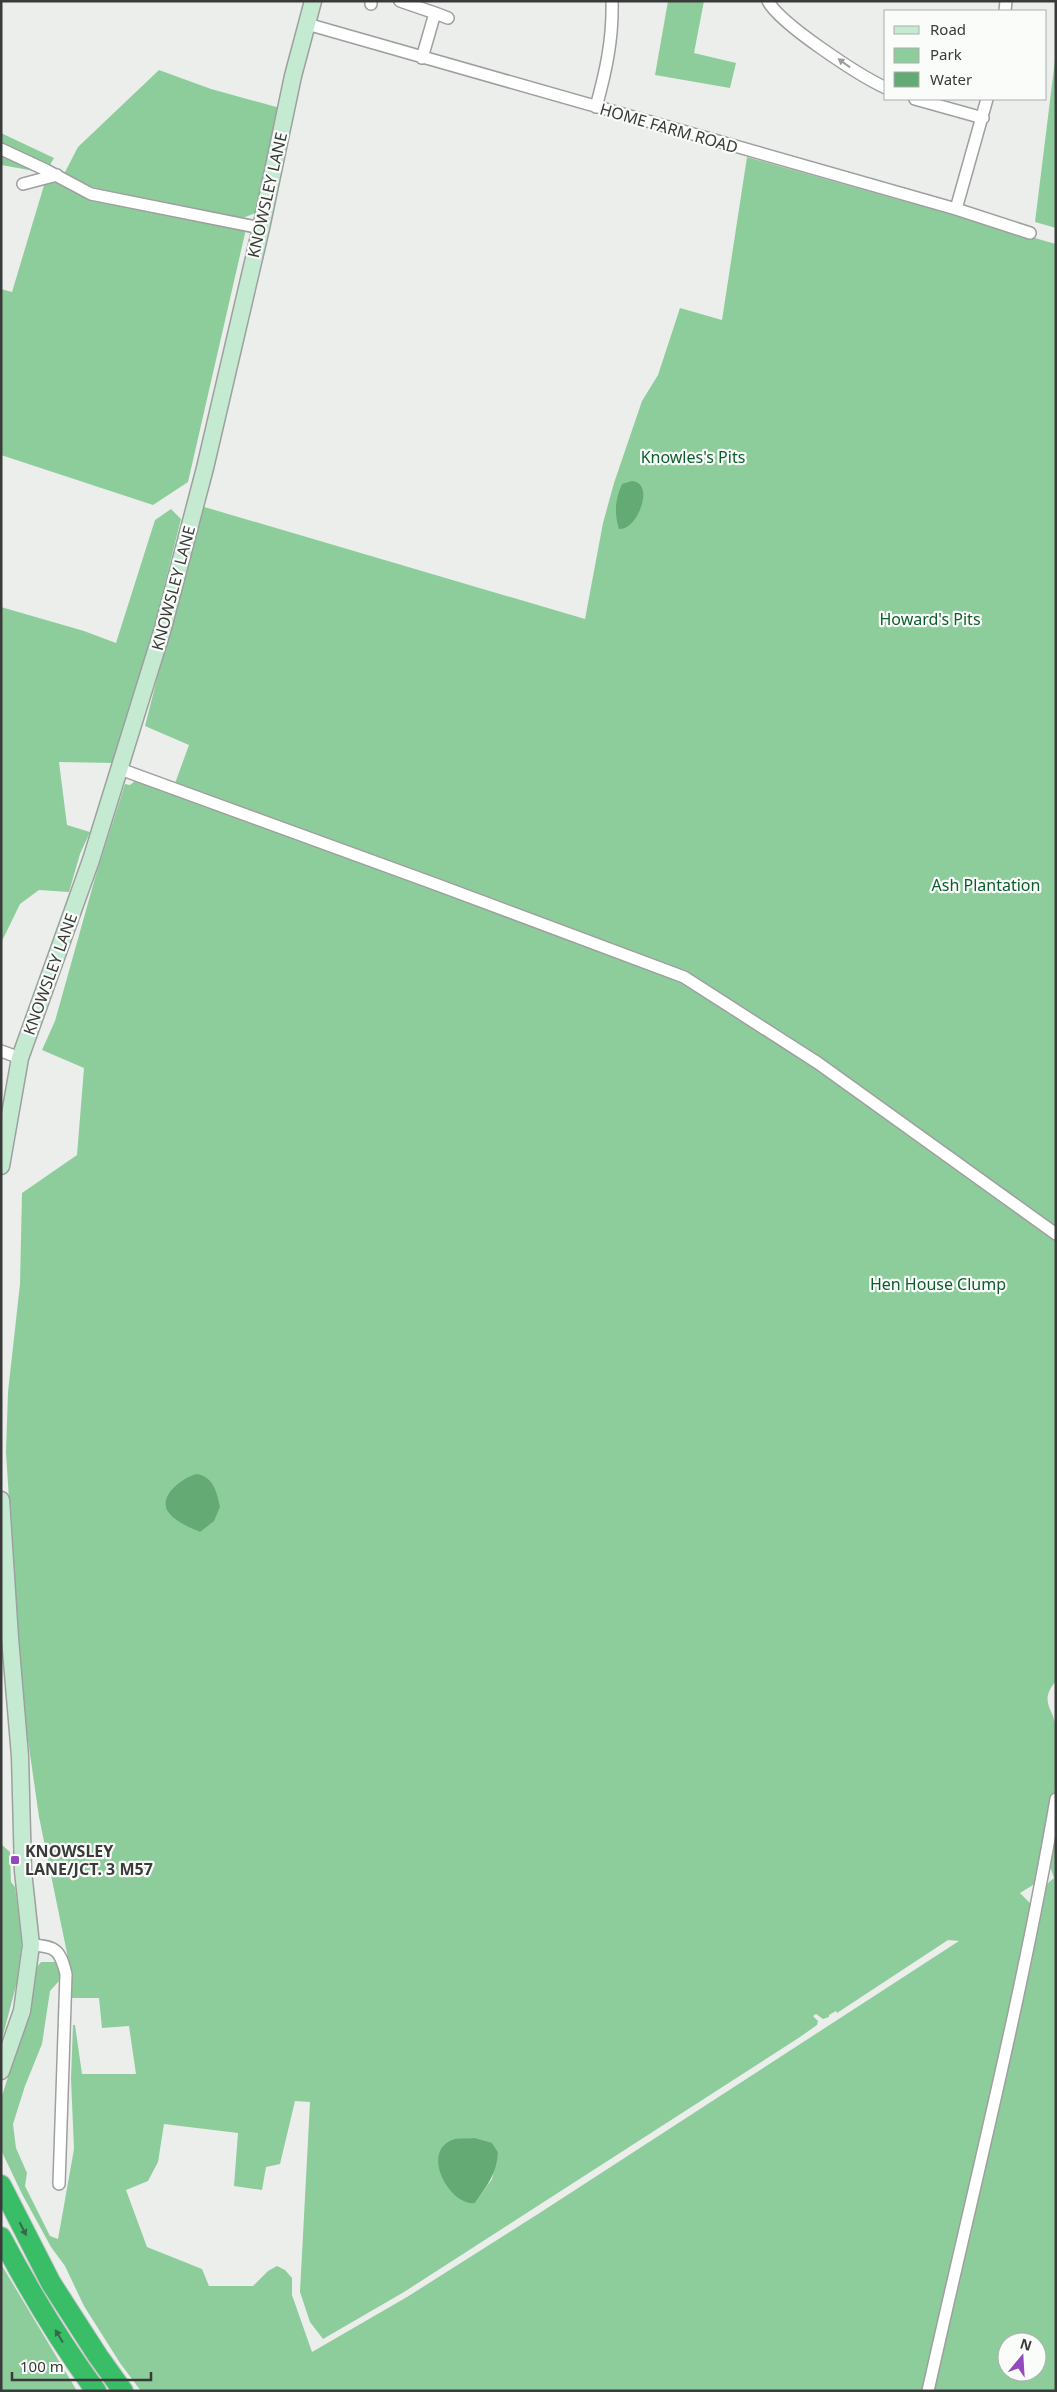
<svg xmlns="http://www.w3.org/2000/svg" width="1057" height="2392" font-family="'Noto Sans',sans-serif">
<style>
.green{fill:#8dcd9b;fill-rule:evenodd}
.water{fill:#63aa75}
.lines{fill:none;stroke-linecap:round;stroke-linejoin:round}
.minor-casing{stroke:#9da09e;stroke-width:14}
.secondary-casing{stroke:#9da09e;stroke-width:19}
.motorway-casing{stroke:#c8c8c8;stroke-width:22}
.minor{stroke:#fff;stroke-width:11}
.secondary{stroke:#c4ebd1;stroke-width:16}
.motorway{stroke:#39bd67;stroke-width:20}
.oneway{fill:#9c9c9c}
.oneway2{fill:#396849}
.poi-dot{fill:#934abc;stroke:#f9fcf9;stroke-width:2}
.labels{text-anchor:middle;stroke-width:4.5;stroke-linejoin:round;paint-order:stroke}
.street-label{font-size:16px;fill:#393a39;stroke:#f9fcf9}
.park-label{font-size:16px;fill:#0b5d2c;stroke:#f9fcf9}
.poi-label{font-size:16px;font-weight:bold;fill:#393a39;stroke:#f9fcf9;text-anchor:start}
</style>
<rect width="100%" height="100%" fill="#eceeec"/>
<!-- green -->
<path class="green" d="M 668,1 L 704,1 L 694,53 L 736,63 L 730,88 L 655,75 Z
M 1056,52 L 1056,228 L 1035,222 Z
M 159,70 L 211,89 L 280,108 L 260,211 L 243,218 L 99,190 L 64,174 L 78,147 Z
M 1,133 L 54,158 L 50,165 L 47,166 L 1,146 Z
M 1,153 L 46,173 L 1,165 Z
M 747,157 L 1056,244 L 1056,1681 C 1037,1703 1056,1710 1056,1730 C 1056,1746 1057,1764 1056,1780 C 1053,1811 1045,1841 1040,1872 L 1033,1885 L 1020,1893 L 1032,1905 L 1049,1882 L 1054,1878 L 1048,1861 L 1056,1818 L 1056,2391 L 141,2391 L 120,2363 L 84,2306 L 65,2266 L 51,2247 L 22,2194 L 1,2150 L 1,2099 L 27,2017 L 36,1968 L 41,1962 L 56,1962 L 60,1969 L 59,1981 L 50,1991 L 42,2044 L 25,2086 L 13,2124 L 16,2148 L 27,2173 L 25,2186 L 50,2236 L 58,2239 L 74,2149 L 71,2079 L 73,2025 L 75,2025 L 82,2074 L 136,2074 L 129,2026 L 102,2028 L 99,1998 L 71,1998 L 67,1953 L 39,1817 L 21,1691 L 6,1452 L 8,1392 L 20,1284 L 22,1193 L 77,1155 L 84,1068 L 42,1050 L 55,1021 L 95,878 L 125,784 L 130,785 L 136,780 L 174,786 L 189,745 L 145,726 L 201,506 L 585,619 L 603,523 L 614,483 L 642,401 L 658,375 L 680,308 L 722,320 ZM 948,1940 L 959,1941 L 538,2214 L 407,2297 L 312,2352 L 292,2295 L 292,2278 L 285,2270 L 277,2266 L 268,2271 L 253,2286 L 209,2286 L 202,2269 L 147,2247 L 126,2190 L 148,2181 L 158,2162 L 164,2124 L 238,2133 L 234,2186 L 262,2190 L 266,2167 L 280,2164 L 295,2101 L 310,2102 L 300,2292 L 310,2322 L 323,2339 L 404,2292 L 800,2037 L 817,2025 L 818,2021 L 813,2016 L 816,2014 L 823,2019 L 829,2017 L 829,2015 L 836,2011 L 837,2013 ZM 475,2138 L 492,2144 L 498,2152 L 492,2179 L 475,2203 ZM 1007,2342 L 1037,2342 L 1037,2372 L 1007,2372 Z
M 45,182 L 61,183 L 246,229 L 188,482 L 153,505 L 1,455 L 1,289 L 12,292 Z
M 171,509 L 181,519 L 147,655 L 114,763 L 59,762 L 67,825 L 90,832 L 80,854 L 69,892 L 39,890 L 20,904 L 1,943 L 1,607 L 84,631 L 116,643 L 155,520 Z
M 1,1844 L 10,1852 L 11,1882 L 15,1887 L 22,1941 L 17,1982 L 1,2043 Z
M 1,2264 L 77,2391 L 1,2391 Z"/>
<!-- water -->
<path class="water" d="M 632,481 C 656,483 637,531 619,529 C 614,512 615,500 622,484 Z
M 197,1474 C 214,1477 217,1493 220,1507 L 214,1521 L 200,1532 C 189,1527 176,1522 169,1513 C 156,1497 183,1477 197,1474 Z
M 475,2138 L 492,2143 L 498,2152 C 497,2173 487,2186 475,2203 C 450,2207 418,2150 455,2139 C 461,2138 469,2139 475,2138 Z"/>
<g class="lines">
<!-- minor casing -->
<g class="minor-casing">
<path id="minor" d="M 400,1 L 435,13 L 422,58
M 768,1 C 780,24 860,76 886,88
M 371,4 L 371,1
M 1005,11 L 1006,1
M 435,13 L 448,18
M 307,24 L 956,209 L 1030,233
M 915,99 L 983,118
M 596,107 C 606,71 613,39 612,1
M 1,149 L 46,170 L 91,194 L 261,228
M 23,184 L 57,175
M 956,209 L 987,99
M 120,769 L 438,885 L 684,977 L 818,1063 L 1056,1234
M 1,1051 L 20,1058
M 31,1945 C 56,1946 60,1950 66,1974 L 59,2184
M 928,2391 C 972,2194 1022,1998 1056,1799"/>
</g>
<!-- secondary casing -->
<g class="secondary-casing">
<path id="secondary" d="M 1,1166 L 20,1058 L 91,860 L 163,628 L 205,468 L 261,228 L 293,76 L 313,1
M 1,1500 L 10,1638 L 20,1756 L 23,1871 L 31,1945 L 22,2011 L 1,2071"/>
</g>
<!-- motorway casing -->
<g class="motorway-casing">
<path id="motorway" d="M 1,2185 L 51,2283 L 98,2356 L 123,2391
M 1,2237 C 29,2290 60,2342 96,2391"/>
</g>
<!-- minor -->
<use href="#minor" class="minor"/>
<!-- secondary -->
<use href="#secondary" class="secondary"/>
<!-- motorway -->
<use href="#motorway" class="motorway"/>
</g>
<!-- one-way arrows -->
<defs><path id="oneway-solid" d="M-6-.8H1V-3.2L6.5 0L1 3.2V.8H-6Z" transform="scale(1.25)"/></defs>
<use class="oneway" href="#oneway-solid" transform="translate(844 63) rotate(-144)"/>
<g class="oneway2">
<use href="#oneway-solid" transform="translate(23 2229) rotate(63)"/>
<use href="#oneway-solid" transform="translate(59 2336) rotate(-121)"/>
</g>
<!-- markers -->
<rect class="poi-dot" x="10" y="1855" width="10" height="10" rx="2.5"/>
<g class="labels">
<!-- street labels -->
<g class="street-label">
<text transform="translate(669 128) rotate(16)" y="6">HOME FARM ROAD</text>
<text transform="translate(267 195) rotate(-77)" y="6">KNOWSLEY LANE</text>
<text transform="translate(173 588) rotate(-75)" y="6">KNOWSLEY LANE</text>
<text transform="translate(50 974) rotate(-70)" y="6">KNOWSLEY LANE</text>
</g>
<!-- park labels -->
<g class="park-label">
<text x="693" y="463">Knowles's Pits</text>
<text x="930" y="625">Howard's Pits</text>
<text x="986" y="891">Ash Plantation</text>
<text x="938" y="1290">Hen House Clump</text>
</g>
<!-- poi labels -->
<g class="poi-label">
<text x="25" y="1857">KNOWSLEY<tspan x="25" dy="18">LANE/JCT. 3 M57</tspan></text>
</g>
</g>
<!-- border -->
<rect width="1057" height="2392" fill="none" stroke="#393a39" stroke-width="5"/>
<!-- legend -->
<rect x="884" y="10" width="162" height="90" fill="#f9fcf9" stroke="#acaeac"/>
<rect x="894" y="26" width="25" height="8" fill="#c4ebd1" stroke="#acaeac"/>
<text x="930" y="35" font-size="15" fill="#393a39">Road</text>
<rect x="894" y="48" width="25" height="15" fill="#8dcd9b" stroke="#acaeac"/>
<text x="930" y="60" font-size="15" fill="#393a39">Park</text>
<rect x="894" y="72" width="25" height="15" fill="#63aa75" stroke="#acaeac"/>
<text x="930" y="85" font-size="15" fill="#393a39">Water</text>
<!-- north arrow -->
<g transform="translate(1022 2357) rotate(18)"><circle r="24" fill="#f9fcf9" stroke="#acaeac"/>
<path d="M0-4L9 19L0 12L-9 19Z" fill="#934abc"/>
<text y="-8" font-size="14" font-weight="bold" text-anchor="middle" fill="#393a39">N</text>
</g>
<!-- scale -->
<path d="M12 2372v8h139v-8" fill="none" stroke="#393a39" stroke-width="2.5"/>
<text x="20" y="2372" font-size="15" fill="#393a39" stroke="#f9fcf9" stroke-width="4" paint-order="stroke">100 m</text>
</svg>
